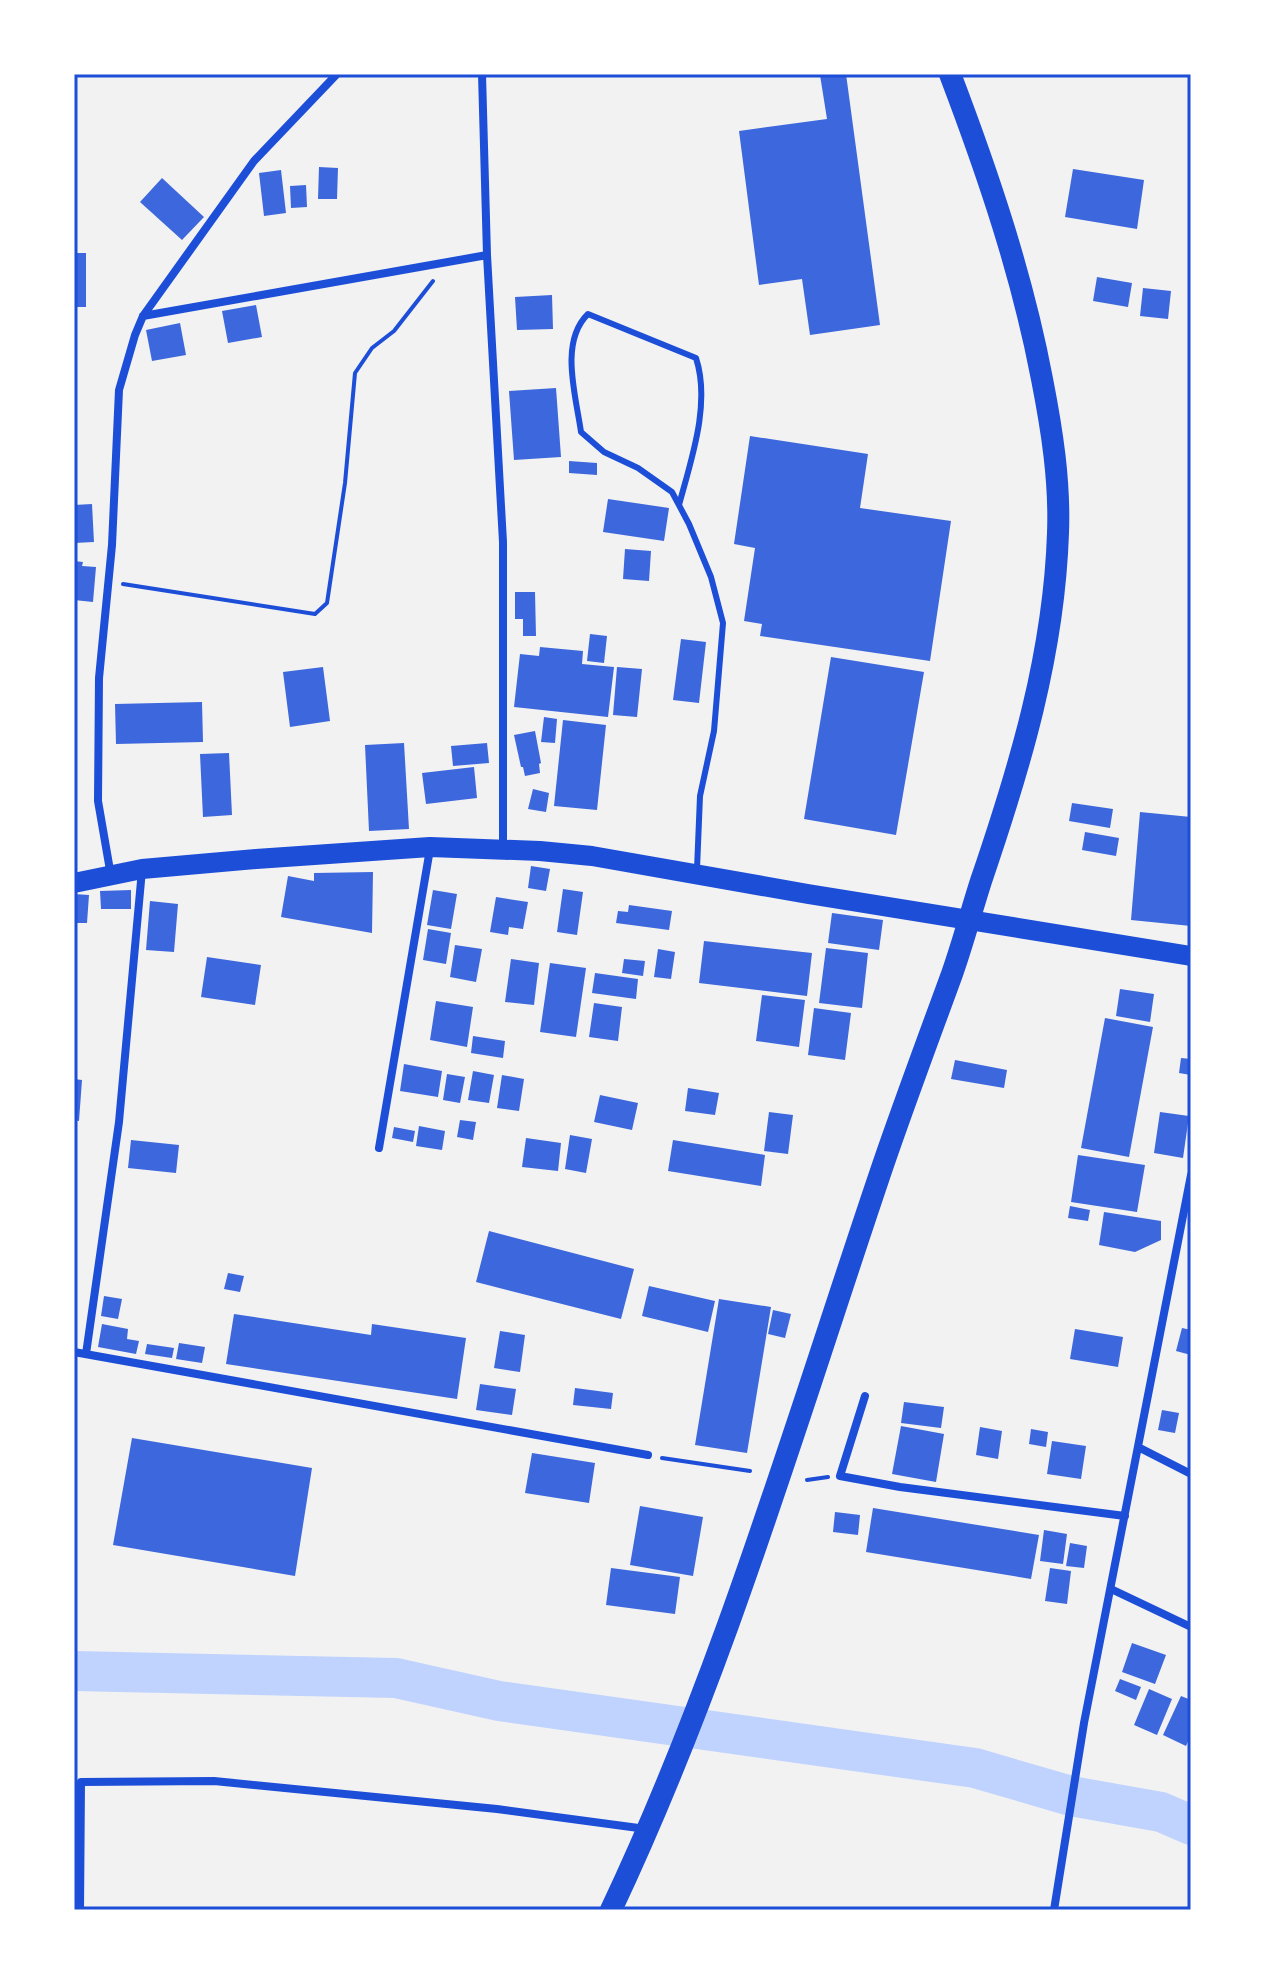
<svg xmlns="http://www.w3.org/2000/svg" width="1265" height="1984" font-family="'DejaVu Sans',sans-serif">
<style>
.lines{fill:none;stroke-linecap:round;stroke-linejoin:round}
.river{stroke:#bfd3fe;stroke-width:40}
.building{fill:#3d67dc}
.path{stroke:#1d4ed8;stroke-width:4}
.service{stroke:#1d4ed8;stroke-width:6}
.minor{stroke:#1d4ed8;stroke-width:8}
.primary{stroke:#1d4ed8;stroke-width:20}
.trunk{stroke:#1d4ed8;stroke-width:22}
.neatline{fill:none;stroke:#1d4ed8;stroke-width:3}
</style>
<rect width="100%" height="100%" fill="#f2f2f2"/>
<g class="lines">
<!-- river -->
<path class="river" d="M 74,1671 L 396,1678 L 499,1701 L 975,1768 L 1071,1796 L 1161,1812 L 1191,1825"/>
</g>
<!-- building -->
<path class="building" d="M 846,74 L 880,325 L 810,335 L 802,279 L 759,285 L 739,131 L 827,119 L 820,75 Z
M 319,167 L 338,168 L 337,199 L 318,199 Z
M 1073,169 L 1144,180 L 1137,229 L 1065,217 Z
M 281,170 L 286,213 L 264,216 L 259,173 Z
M 162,178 L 204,217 L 182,240 L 140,202 Z
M 306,185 L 307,207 L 291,208 L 290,186 Z
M 74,253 L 86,253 L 86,307 L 74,307 Z
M 1097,277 L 1132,283 L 1128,307 L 1093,301 Z
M 1143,288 L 1171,291 L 1168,319 L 1140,316 Z
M 552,295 L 553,329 L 517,330 L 515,297 Z
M 256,305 L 262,337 L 228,343 L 222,311 Z
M 180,323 L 186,355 L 152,361 L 146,330 Z
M 556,388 L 561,457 L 514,460 L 509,391 Z
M 750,436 L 868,454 L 860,508 L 951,521 L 930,661 L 760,636 L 762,624 L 744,621 L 755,548 L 734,544 Z
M 569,461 L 597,463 L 597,475 L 569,473 Z
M 608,499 L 669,508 L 664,541 L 603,532 Z
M 92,504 L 94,542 L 74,543 L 74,505 Z
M 625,549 L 651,551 L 649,581 L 623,579 Z
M 74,561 L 83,562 L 82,566 L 96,567 L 93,602 L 74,600 Z
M 515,592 L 535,592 L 536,636 L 523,636 L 523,619 L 515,619 Z
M 590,634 L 607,636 L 604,663 L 587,661 Z
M 681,639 L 706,642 L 699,703 L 673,700 Z
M 540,647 L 583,651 L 582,664 L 614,667 L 608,717 L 514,707 L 520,654 L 539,656 Z
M 831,657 L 924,672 L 896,835 L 804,819 Z
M 323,667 L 330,721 L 290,727 L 283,672 Z
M 617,667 L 642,669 L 637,717 L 613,715 Z
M 202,702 L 203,742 L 116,744 L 115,704 Z
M 544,717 L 557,719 L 555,743 L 541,742 Z
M 563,720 L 606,725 L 597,810 L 554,806 Z
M 535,731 L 541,763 L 539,764 L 540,773 L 525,776 L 523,767 L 521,767 L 514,735 Z
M 404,743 L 409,829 L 369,831 L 365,745 Z
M 487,743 L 489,763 L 453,766 L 451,746 Z
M 229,753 L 232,815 L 203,817 L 200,754 Z
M 474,767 L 477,798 L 426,804 L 422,773 Z
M 533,789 L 549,793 L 546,812 L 528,809 Z
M 1072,803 L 1113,809 L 1110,828 L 1069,821 Z
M 1140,812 L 1191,817 L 1191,926 L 1131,920 Z
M 1085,832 L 1119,838 L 1116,856 L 1082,850 Z
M 531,866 L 550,869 L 546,891 L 528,888 Z
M 373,872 L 372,933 L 281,917 L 288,876 L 314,881 L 314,873 Z
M 563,889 L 583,892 L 577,935 L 557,932 Z
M 131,890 L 131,909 L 101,909 L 100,891 Z
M 433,890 L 457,894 L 451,929 L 427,925 Z
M 74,894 L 89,895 L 87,923 L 74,923 Z
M 496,897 L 528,902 L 523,929 L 509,927 L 508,935 L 490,932 Z
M 150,901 L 178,904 L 174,952 L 146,950 Z
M 629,905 L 672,911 L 669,930 L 616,923 L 618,911 L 628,912 Z
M 832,913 L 883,920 L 879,950 L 828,943 Z
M 428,929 L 451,933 L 446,964 L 423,960 Z
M 704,941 L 812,953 L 807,996 L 699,983 Z
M 455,945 L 482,949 L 476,982 L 450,977 Z
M 826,948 L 868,953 L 862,1008 L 819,1003 Z
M 658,949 L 675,952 L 671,979 L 654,977 Z
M 207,957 L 261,965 L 255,1005 L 201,997 Z
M 511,959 L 539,963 L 534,1005 L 505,1002 Z
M 624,959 L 645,961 L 643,976 L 622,973 Z
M 550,963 L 586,968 L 576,1037 L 540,1032 Z
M 595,973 L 638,979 L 636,999 L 592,993 Z
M 1120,989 L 1154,994 L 1150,1022 L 1116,1016 Z
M 762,995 L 805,1000 L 799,1047 L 756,1041 Z
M 436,1001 L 473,1007 L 467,1047 L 430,1040 Z
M 594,1003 L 622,1007 L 618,1041 L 589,1037 Z
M 814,1008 L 851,1013 L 845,1060 L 808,1055 Z
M 1105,1018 L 1153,1027 L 1129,1157 L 1081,1148 Z
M 473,1036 L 505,1041 L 503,1058 L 471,1053 Z
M 1181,1058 L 1191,1059 L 1191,1075 L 1179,1073 Z
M 955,1060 L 1007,1070 L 1004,1088 L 951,1079 Z
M 404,1064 L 442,1071 L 438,1097 L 400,1091 Z
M 473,1071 L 494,1075 L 489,1103 L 468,1100 Z
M 447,1074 L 465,1077 L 460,1103 L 443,1100 Z
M 502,1075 L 524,1079 L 519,1111 L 497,1108 Z
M 74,1079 L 82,1080 L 79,1121 L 74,1120 Z
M 688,1088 L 719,1093 L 715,1115 L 685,1111 Z
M 600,1095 L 638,1103 L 632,1130 L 594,1122 Z
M 769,1112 L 793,1115 L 788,1154 L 764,1151 Z
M 1160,1112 L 1189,1116 L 1183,1158 L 1154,1153 Z
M 460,1120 L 476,1122 L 473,1140 L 457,1137 Z
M 419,1126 L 445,1131 L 442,1150 L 416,1146 Z
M 394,1127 L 415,1131 L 413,1142 L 392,1138 Z
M 570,1135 L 592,1139 L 586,1173 L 565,1169 Z
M 526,1138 L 561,1143 L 558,1171 L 522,1167 Z
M 131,1140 L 179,1145 L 176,1173 L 128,1168 Z
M 673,1140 L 765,1155 L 761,1186 L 668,1171 Z
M 1078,1155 L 1145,1165 L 1137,1212 L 1071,1202 Z
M 1070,1206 L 1090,1210 L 1088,1221 L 1068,1218 Z
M 1104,1212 L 1161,1221 L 1161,1240 L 1135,1252 L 1099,1245 Z
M 489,1231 L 634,1269 L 621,1319 L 476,1282 Z
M 228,1273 L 244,1276 L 240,1292 L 224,1289 Z
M 649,1286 L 715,1301 L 708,1332 L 642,1316 Z
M 104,1296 L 122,1299 L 118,1319 L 101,1316 Z
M 719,1299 L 771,1307 L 747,1453 L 695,1445 Z
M 773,1310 L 791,1314 L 785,1338 L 768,1334 Z
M 234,1314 L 371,1335 L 372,1324 L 466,1338 L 457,1399 L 226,1364 Z
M 102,1324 L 128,1329 L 127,1339 L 139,1341 L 136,1354 L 98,1347 Z
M 1182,1328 L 1191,1330 L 1191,1355 L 1176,1351 Z
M 1075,1329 L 1123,1337 L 1118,1367 L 1070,1359 Z
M 500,1331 L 525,1335 L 520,1372 L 494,1368 Z
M 179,1343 L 205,1347 L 202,1363 L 176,1359 Z
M 147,1344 L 174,1348 L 172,1358 L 145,1354 Z
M 480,1384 L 516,1389 L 512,1415 L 476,1410 Z
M 575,1388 L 613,1393 L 611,1409 L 573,1405 Z
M 904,1402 L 944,1407 L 941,1428 L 901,1423 Z
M 1162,1410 L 1179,1413 L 1175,1433 L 1158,1430 Z
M 901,1426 L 944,1434 L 936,1482 L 892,1474 Z
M 980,1427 L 1002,1431 L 998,1459 L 976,1455 Z
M 1031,1429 L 1048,1432 L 1046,1447 L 1029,1444 Z
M 132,1438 L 312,1468 L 295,1576 L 113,1545 Z
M 1052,1441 L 1086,1446 L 1081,1479 L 1047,1474 Z
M 532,1453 L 595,1463 L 589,1503 L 525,1493 Z
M 640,1506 L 703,1517 L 693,1576 L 630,1565 Z
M 873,1508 L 1039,1535 L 1031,1579 L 866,1552 Z
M 835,1512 L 860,1515 L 858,1535 L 833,1532 Z
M 1044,1530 L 1067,1534 L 1063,1564 L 1040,1561 Z
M 1070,1543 L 1087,1546 L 1084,1568 L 1066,1566 Z
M 611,1568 L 680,1577 L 675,1614 L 606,1605 Z
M 1050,1568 L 1071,1571 L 1067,1604 L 1045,1601 Z
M 1132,1643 L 1166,1655 L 1155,1684 L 1122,1672 Z
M 1120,1679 L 1141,1687 L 1136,1700 L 1115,1691 Z
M 1149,1689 L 1172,1699 L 1157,1735 L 1134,1725 Z
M 1181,1696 L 1191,1700 L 1191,1735 L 1186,1746 L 1163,1735 Z"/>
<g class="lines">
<!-- path -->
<path class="path" d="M 123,584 L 315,614 L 327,603 L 345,483 L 355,373 L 372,348 L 394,331 L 433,281
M 662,1458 L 750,1471
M 807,1480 L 828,1477"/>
<!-- service -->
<path class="service" d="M 679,505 C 691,460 711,404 696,358 L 588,314 C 559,342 576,396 581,432 L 604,452 L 638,468 L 672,492 L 689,524 L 711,577 L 723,623 L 714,731 L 700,796 L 697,869"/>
<!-- minor -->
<path class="minor" d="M 482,74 L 487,255 L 503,542 L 503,849
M 143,316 L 487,255
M 111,876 L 98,801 L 99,678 L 112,545 L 119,390 L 135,335 L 143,316 L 254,161 L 337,74
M 379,1148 L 430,849
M 74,1352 L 648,1455
M 86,1354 L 119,1122 L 142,870
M 865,1396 L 840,1476 L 900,1487 L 1125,1516
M 1138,1447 L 1191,1474
M 1111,1589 L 1191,1627
M 80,1910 L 81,1782 L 214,1781 L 497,1809 L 646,1829
M 1054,1910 L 1084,1723 L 1191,1175"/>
<!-- primary -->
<path class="primary" d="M 74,883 L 142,869 L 256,859 L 430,847 L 540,851 L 592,856 L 808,894 L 1191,956"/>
<!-- trunk -->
<path class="trunk" d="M 611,1910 C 724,1671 798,1415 883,1165 C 905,1101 929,1037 952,974 C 963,943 971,912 981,881 C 1020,767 1054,654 1058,533 C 1060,481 1052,430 1042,379 C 1022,274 988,174 950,74"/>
</g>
<!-- border -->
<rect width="1265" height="1984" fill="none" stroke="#ffffff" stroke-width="152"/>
<rect x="76" y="76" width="1113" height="1832" class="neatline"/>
</svg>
